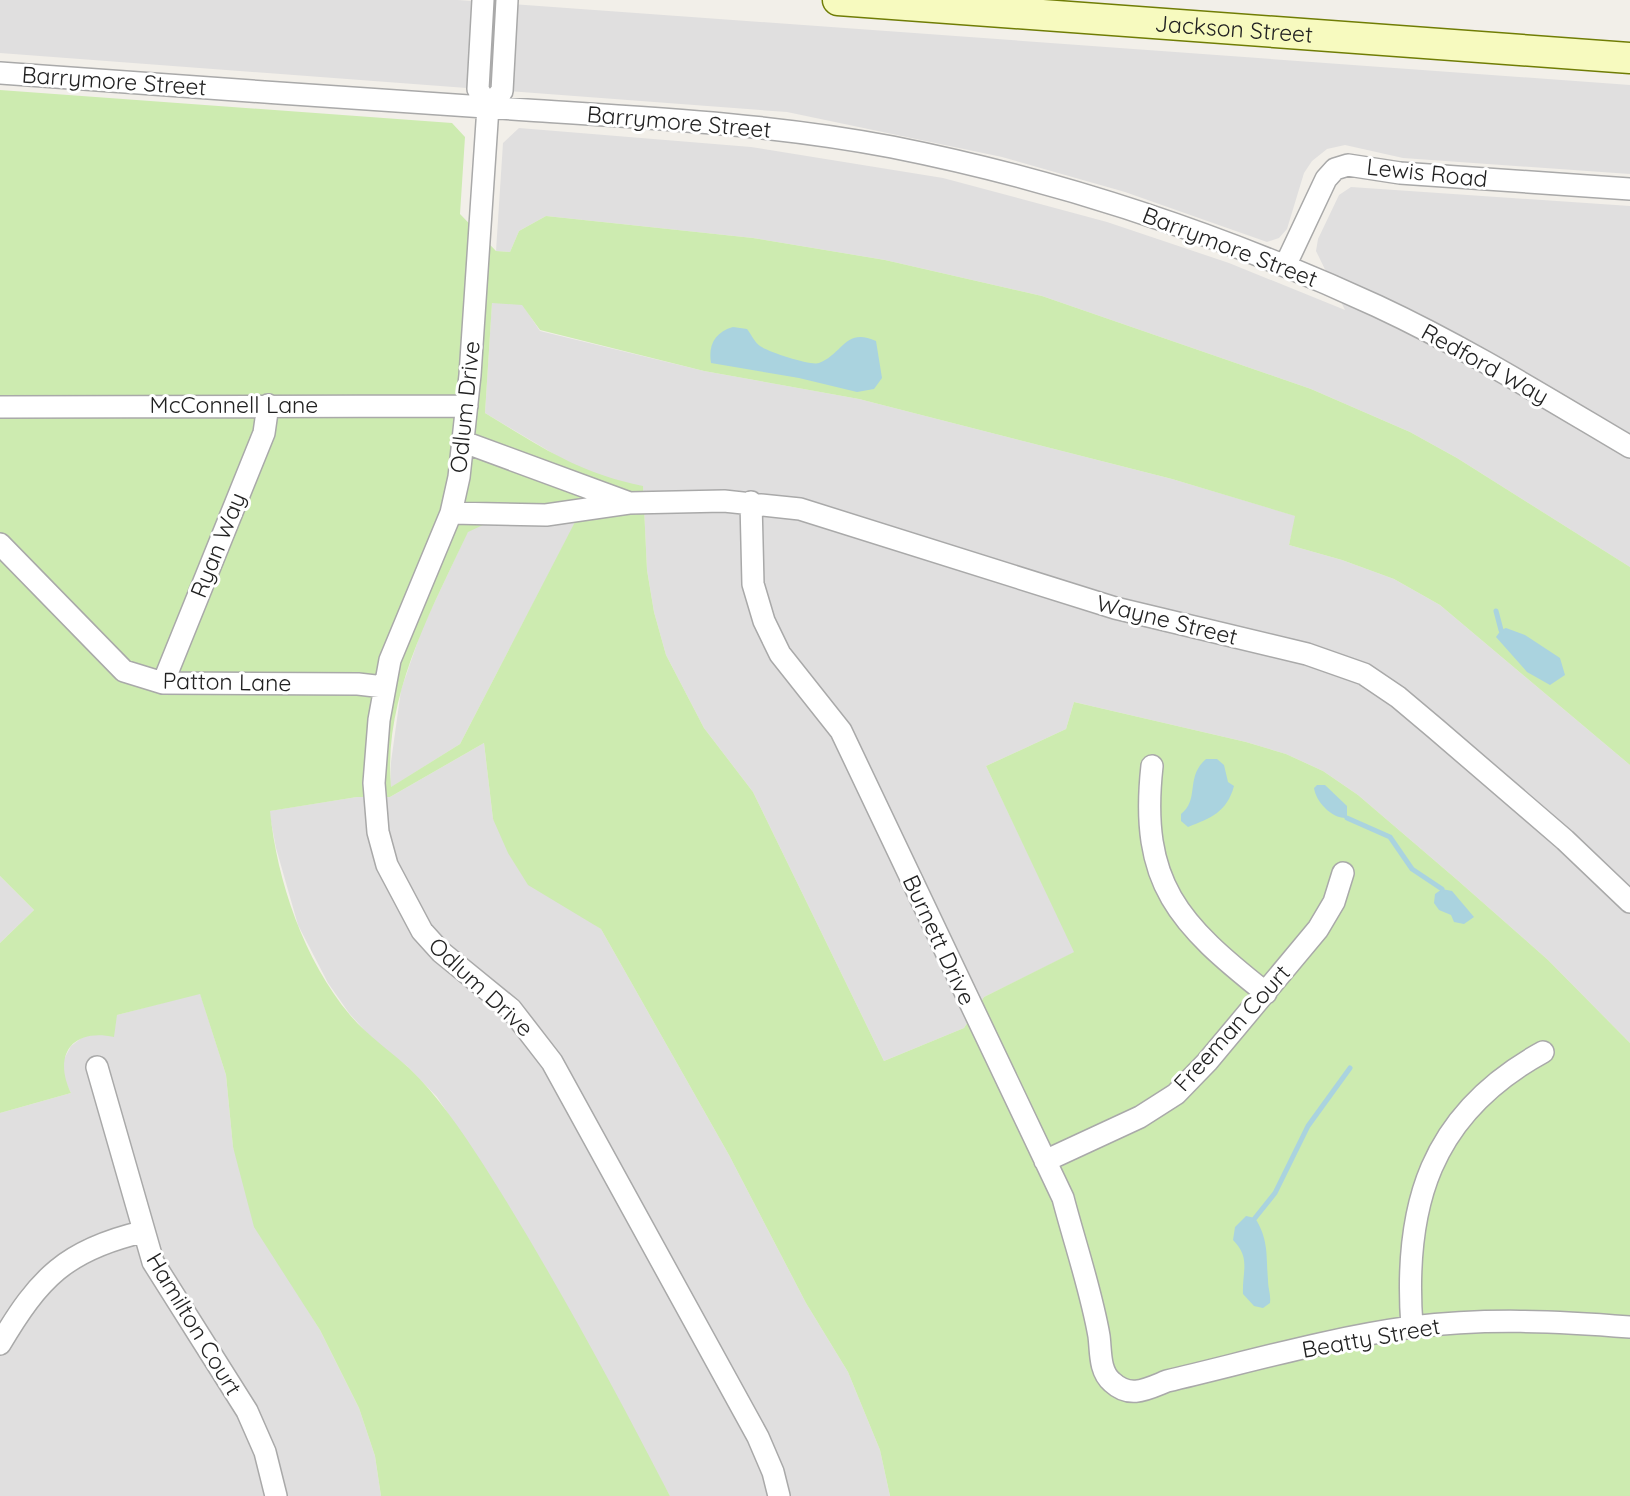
<svg xmlns="http://www.w3.org/2000/svg" width="1630" height="1496" font-family="Quicksand,sans-serif">
<style>
.residential{fill:#e0dfdf}
.grass{fill:#cdebb0;fill-rule:evenodd}
.water{fill:#aad3df}
.lines{fill:none;stroke-linecap:round;stroke-linejoin:round}
.stream{stroke:#aad3df;stroke-width:5}
.minor-casing{stroke:#a9a9a9;stroke-width:24}
.secondary-casing{stroke:#707d05;stroke-width:33}
.minor{stroke:#fff;stroke-width:21}
.secondary{stroke:#f7fabf;stroke-width:30}
.labels{text-anchor:middle;stroke-width:6;stroke-linejoin:round;paint-order:stroke}
.street-label{font-size:23px;fill:#222;stroke:#fff}
</style>
<rect width="100%" height="100%" fill="#f2efe9"/>
<!-- residential -->
<path class="residential" d="M 0,0 L 458,0 L 1630,85 L 1630,174 L 1403,158 L 1345,145 L 1327,149 L 1312,161 L 1304,173 L 1287,229 L 1279,238 L 1267,242 L 1125,192 L 1002,157 L 787,112 L 0,53 Z
M 519,128 L 751,147 L 943,178 L 1107,222 L 1229,263 L 1345,310 L 1316,251 L 1318,239 L 1339,195 L 1351,187 L 1630,206 L 1630,567 L 1457,458 L 1410,432 L 1311,389 L 1042,296 L 885,260 L 753,238 L 546,216 L 519,231 L 510,252 L 496,251 L 503,143 Z
M 492,302 L 522,304 L 540,331 L 704,371 L 859,399 L 1172,479 L 1296,516 L 1289,545 L 1342,560 L 1394,579 L 1440,605 L 1630,765 L 1630,1043 L 1548,960 L 1455,878 L 1358,795 L 1323,771 L 1286,754 L 1246,742 L 1074,702 L 1066,729 L 986,766 L 1075,952 L 984,997 L 964,1028 L 884,1061 L 753,792 L 704,728 L 666,655 L 654,612 L 647,570 L 643,487 L 604,479 L 569,463 L 485,413 Z
M 577,519 L 460,744 L 390,788 L 391,762 L 401,690 L 422,629 L 468,531 L 482,525 Z
M 484,743 L 493,819 L 567,906 L 601,929 L 729,1155 L 806,1303 L 848,1372 L 880,1450 L 890,1496 L 670,1496 L 482,1164 L 437,1097 L 407,1066 L 375,1042 L 349,1013 L 328,983 L 298,925 L 276,848 L 269,811 L 357,797 L 390,797 Z
M 0,876 L 34,910 L 0,943 Z
M 200,993 L 226,1075 L 233,1147 L 278,1262 L 320,1330 L 359,1408 L 375,1456 L 381,1496 L 0,1496 L 0,1113 L 71,1093 L 62,1075 L 64,1059 L 71,1046 L 84,1036 L 99,1034 L 117,1015 Z"/>
<!-- grass -->
<path class="grass" d="M 0,90 L 452,123 L 465,137 L 460,214 L 496,251 L 510,252 L 519,231 L 546,216 L 753,238 L 885,260 L 1042,296 L 1311,389 L 1410,432 L 1457,458 L 1630,567 L 1630,765 L 1440,605 L 1394,579 L 1342,560 L 1289,545 L 1295,516 L 1172,479 L 859,399 L 704,371 L 540,330 L 522,305 L 492,303 L 485,413 C 541,447 578,473 643,486 L 647,570 L 654,612 L 666,655 L 704,728 L 753,792 L 884,1061 L 964,1028 L 984,997 L 1074,952 L 986,766 L 1066,729 L 1074,702 L 1246,742 L 1286,754 L 1323,771 L 1358,795 L 1455,878 L 1548,960 L 1630,1043 L 1630,1496 L 890,1496 L 880,1450 L 848,1372 L 806,1303 L 729,1155 L 601,929 L 528,885 L 508,853 L 493,819 L 484,743 L 390,797 L 357,797 L 270,811 C 277,881 304,960 350,1015 C 368,1036 389,1050 409,1068 C 438,1096 461,1130 483,1164 C 551,1271 612,1384 670,1496 L 381,1496 L 375,1456 L 359,1408 L 320,1330 L 254,1227 L 233,1147 L 226,1075 L 200,994 L 117,1015 L 114,1037 C 71,1028 53,1056 71,1093 L 0,1113 L 0,943 L 34,910 L 0,876 ZM 576,520 L 460,744 L 391,787 C 383,697 431,611 468,532 L 483,525 Z"/>
<!-- water -->
<path class="water" d="M 733,327 L 747,329 C 751,334 755,343 760,346 C 768,352 811,366 819,363 C 843,354 845,327 876,341 L 882,378 L 874,389 L 857,392 L 799,378 L 711,363 C 708,345 715,332 733,327 Z
M 1506,628 L 1525,635 L 1560,658 L 1565,675 L 1550,685 L 1527,672 L 1496,637 L 1501,630 Z
M 1206,759 L 1217,759 L 1224,765 L 1228,782 L 1234,786 C 1227,812 1211,818 1188,827 L 1181,821 L 1181,814 C 1200,799 1185,777 1206,759 Z
M 1317,785 L 1325,785 L 1347,806 L 1347,818 C 1332,819 1316,802 1314,788 Z
M 1442,889 L 1452,891 L 1474,917 L 1464,924 L 1454,922 L 1451,915 L 1439,910 L 1434,903 L 1435,894 Z
M 1246,1216 L 1255,1218 C 1269,1240 1266,1256 1268,1280 C 1268,1289 1271,1294 1270,1303 L 1263,1308 L 1254,1306 L 1243,1294 C 1242,1271 1251,1258 1233,1240 L 1235,1227 Z"/>
<g class="lines">
<!-- stream -->
<path class="stream" d="M 1496,611 L 1501,630
M 1347,818 L 1390,837 L 1412,869 L 1442,889
M 1255,1218 L 1275,1193 L 1308,1126 L 1350,1068"/>
<!-- minor casing -->
<g class="minor-casing">
<path id="minor" d="M 483,0 L 478,89 L 488,107 L 470,375 L 459,477 L 451,513 L 390,660 L 379,720 L 374,783 L 378,832 L 387,865 L 422,931 L 441,952 L 511,1009 L 552,1062 L 758,1437 L 773,1472 L 779,1496
M 0,73 C 176,85 351,99 527,110 C 649,118 772,124 892,147 C 1058,180 1223,235 1377,306 C 1465,347 1547,398 1630,447
M 488,107 L 502,91 L 507,0
M 1285,266 L 1326,179 L 1335,169 L 1348,165 L 1400,173 L 1630,189
M 0,407 L 467,406
M 464,442 L 627,502
M 751,502 L 753,584 L 764,621 L 780,654 L 841,731 L 1054,1179 L 1063,1198 C 1075,1244 1091,1290 1099,1336 C 1101,1351 1099,1371 1112,1382 C 1130,1399 1147,1389 1167,1381 C 1248,1362 1330,1338 1412,1327 C 1485,1318 1556,1321 1630,1327
M 451,513 L 546,515 L 629,503 L 724,501 L 800,509 L 1115,608 L 1307,654 L 1364,674 L 1398,697 L 1436,729 L 1565,840 L 1630,902
M 0,544 L 124,671 L 163,683 L 358,684 L 384,687
M 163,683 L 264,433 L 268,405
M 1152,766 C 1139,884 1179,924 1266,993
M 97,1067 L 153,1262 L 247,1411 L 265,1452 L 276,1496
M 1045,1161 L 1140,1117 L 1176,1094 L 1207,1062 L 1318,929 L 1334,902 L 1343,873
M 1412,1327 C 1403,1206 1430,1114 1543,1052
M 0,1344 C 39,1278 66,1250 142,1232"/>
</g>
<!-- secondary casing -->
<g class="secondary-casing">
<g id="secondary">
<path id="s1" d="M 838,0 L 1630,58"/>
</g>
</g>
<!-- minor -->
<use href="#minor" class="minor"/>
<!-- secondary -->
<use href="#secondary" class="secondary"/>
</g>
<g class="labels">
<!-- street labels -->
<g class="street-label">
<text dy="8" stroke="none"><textPath href="#s1" startOffset="397">Jackson Street</textPath></text>
<text transform="translate(114 81) rotate(4)" y="8">Barrymore Street</text>
<text transform="translate(679 122) rotate(5)" y="8">Barrymore Street</text>
<text transform="translate(1427 173) rotate(6)" y="8">Lewis Road</text>
<text transform="translate(1230 247) rotate(21)" y="8">Barrymore Street</text>
<text transform="translate(1485 364) rotate(29)" y="8">Redford Way</text>
<text x="234" y="413">McConnell Lane</text>
<text transform="translate(465 407) rotate(-84)" y="8">Odlum Drive</text>
<text transform="translate(218 545) rotate(-68)" y="8">Ryan Way</text>
<text transform="translate(1167 620) rotate(14)" y="8">Wayne Street</text>
<text transform="translate(227 682) rotate(1)" y="8">Patton Lane</text>
<text transform="translate(939 940) rotate(65)" y="8">Burnett Drive</text>
<text transform="translate(481 987) rotate(43)" y="8">Odlum Drive</text>
<text transform="translate(1232 1028) rotate(-48)" y="8">Freeman Court</text>
<text transform="translate(194 1324) rotate(59)" y="8">Hamilton Court</text>
<text transform="translate(1371 1338) rotate(-10)" y="8">Beatty Street</text>
</g>
</g>
</svg>
